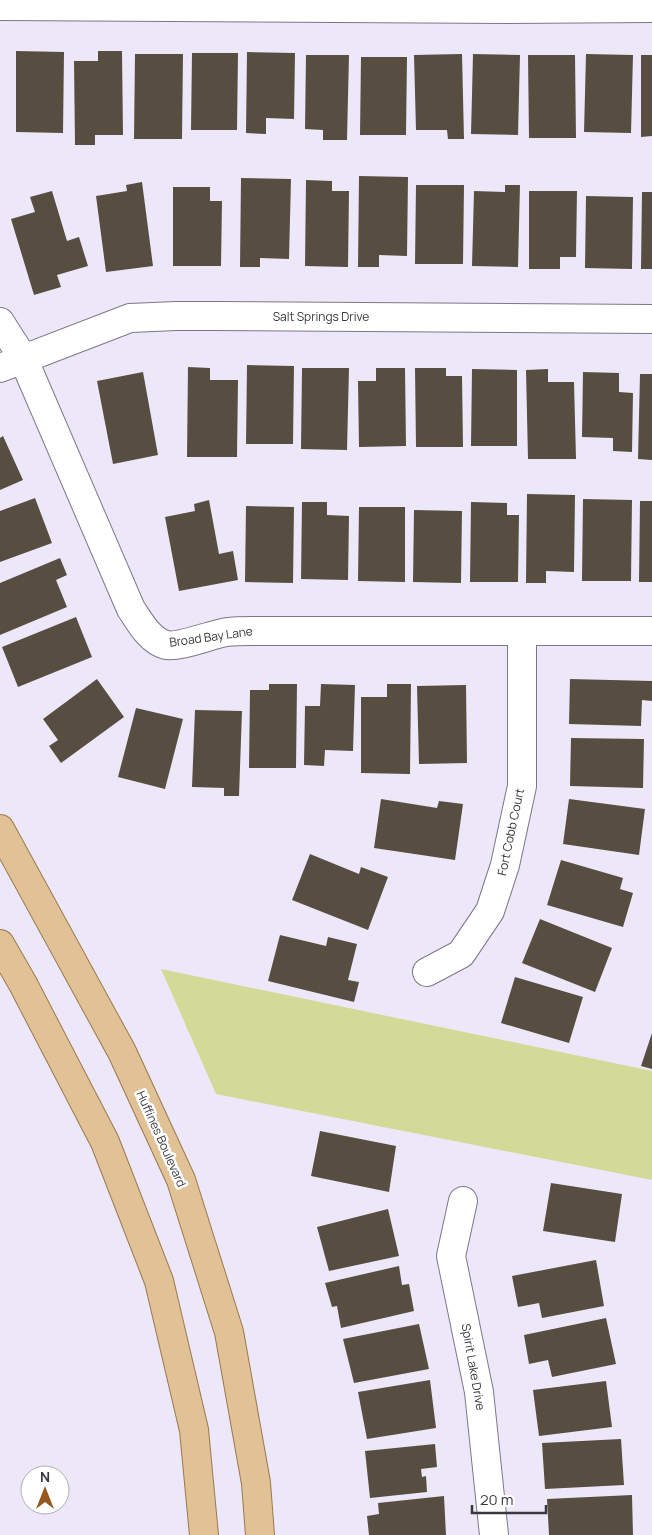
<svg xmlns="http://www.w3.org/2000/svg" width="652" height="1535" font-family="Manrope,sans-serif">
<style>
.green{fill:#d1db97}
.building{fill:#574e41}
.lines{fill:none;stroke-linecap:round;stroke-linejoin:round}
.minor-casing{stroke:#7c7786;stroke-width:30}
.major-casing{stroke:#9a784b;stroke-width:30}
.minor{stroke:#fff;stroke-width:28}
.major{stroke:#e1c297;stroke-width:28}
.labels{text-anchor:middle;stroke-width:5;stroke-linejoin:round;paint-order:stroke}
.street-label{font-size:12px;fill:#3a383e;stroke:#fff}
</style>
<rect width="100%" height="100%" fill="#ede8f9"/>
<!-- green -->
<path class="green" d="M 161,969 L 652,1071 L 652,1180 L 216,1094 Z"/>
<!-- building -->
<path class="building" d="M 16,51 L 64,52 L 63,133 L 16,132 Z
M 98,51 L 122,51 L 123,135 L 95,135 L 95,145 L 75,145 L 74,61 L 98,61 Z
M 247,52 L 295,53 L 294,119 L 266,118 L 266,134 L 246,133 Z
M 192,53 L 238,53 L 237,130 L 191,130 Z
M 135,54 L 183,54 L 182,139 L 134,139 Z
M 462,54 L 464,139 L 448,139 L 447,130 L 416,130 L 414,55 Z
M 473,54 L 520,55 L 518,135 L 471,134 Z
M 586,54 L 633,55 L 631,133 L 584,132 Z
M 306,55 L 349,55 L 347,140 L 323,140 L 323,130 L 305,129 Z
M 528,55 L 575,55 L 576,138 L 529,138 Z
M 641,55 L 652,55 L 652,136 L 641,137 Z
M 361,57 L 407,57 L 406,135 L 360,135 Z
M 359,176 L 408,177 L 407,256 L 379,255 L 379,267 L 358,267 Z
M 241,178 L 291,179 L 289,259 L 260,258 L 260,267 L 240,267 Z
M 306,180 L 332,181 L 332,191 L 349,191 L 348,267 L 305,266 Z
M 142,182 L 153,266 L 106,272 L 96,196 L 127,191 L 126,185 Z
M 416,185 L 464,185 L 463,264 L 415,264 Z
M 505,185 L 520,185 L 518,267 L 472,266 L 474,191 L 505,192 Z
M 173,187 L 210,187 L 210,201 L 222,201 L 221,266 L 173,266 Z
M 52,191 L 67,241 L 79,237 L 88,266 L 57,275 L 61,287 L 34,295 L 11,219 L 35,212 L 30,197 Z
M 529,191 L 577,191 L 576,257 L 560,257 L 560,269 L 529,269 Z
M 642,192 L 652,192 L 652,269 L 641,269 Z
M 586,196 L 633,197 L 632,269 L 585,268 Z
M 247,365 L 294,366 L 293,444 L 246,444 Z
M 188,367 L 210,368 L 210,380 L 238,380 L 237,457 L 187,457 Z
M 302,368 L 349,368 L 347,450 L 301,449 Z
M 376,368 L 405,368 L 406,446 L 359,447 L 358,381 L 376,381 Z
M 415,368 L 446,368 L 446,376 L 462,376 L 463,447 L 416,447 Z
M 472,369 L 517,370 L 517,446 L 471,446 Z
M 548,369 L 548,382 L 574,382 L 576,459 L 528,459 L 526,370 Z
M 143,372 L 158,455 L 113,464 L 97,381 Z
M 583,372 L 619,373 L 619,392 L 633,393 L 632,452 L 613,451 L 613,438 L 582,437 Z
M 640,374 L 652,374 L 652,460 L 638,459 Z
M 3,436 L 23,480 L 0,490 L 0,438 Z
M 527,494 L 575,495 L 574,572 L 546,571 L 546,583 L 526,583 Z
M 35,498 L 52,543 L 0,562 L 0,511 Z
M 583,499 L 632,500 L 631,581 L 582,581 Z
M 209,500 L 219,554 L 233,551 L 238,580 L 179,591 L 165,517 L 195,511 L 194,504 Z
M 640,501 L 652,501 L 652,582 L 639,582 Z
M 302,502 L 327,502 L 327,515 L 349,516 L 348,580 L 301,579 Z
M 471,502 L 507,503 L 507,515 L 519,515 L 518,582 L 470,582 Z
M 246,506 L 294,507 L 293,583 L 245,582 Z
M 359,507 L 405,507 L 405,582 L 358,581 Z
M 414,510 L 462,511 L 461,583 L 413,582 Z
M 60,558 L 67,575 L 56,580 L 67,607 L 0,635 L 0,583 Z
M 76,617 L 92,657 L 18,687 L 2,647 Z
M 97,679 L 124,717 L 61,763 L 49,746 L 58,740 L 43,719 Z
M 570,679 L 652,681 L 652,701 L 642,700 L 641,726 L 569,724 Z
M 269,684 L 297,684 L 296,768 L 249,768 L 250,690 L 269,690 Z
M 321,684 L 355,685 L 353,751 L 325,750 L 324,766 L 304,765 L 305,706 L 320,706 Z
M 387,684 L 411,684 L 410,774 L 361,773 L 361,697 L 387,697 Z
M 466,685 L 467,763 L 419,764 L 417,686 Z
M 136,708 L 183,719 L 165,789 L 118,777 Z
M 195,710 L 242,711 L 239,796 L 224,796 L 224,788 L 192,787 Z
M 571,738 L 644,739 L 643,788 L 570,786 Z
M 381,799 L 437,808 L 439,801 L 463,804 L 455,860 L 374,848 Z
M 569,799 L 645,809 L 639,855 L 563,844 Z
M 310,854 L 359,874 L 361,867 L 388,877 L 368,930 L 292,900 Z
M 561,860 L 623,878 L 620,889 L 633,893 L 623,927 L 547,905 Z
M 540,919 L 612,948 L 595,992 L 522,963 Z
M 280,935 L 326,946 L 328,937 L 357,944 L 348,980 L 359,982 L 354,1002 L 268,981 Z
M 515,977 L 583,997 L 569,1043 L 501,1023 Z
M 652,1033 L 652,1069 L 641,1066 Z
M 320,1131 L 396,1146 L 389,1192 L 311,1176 Z
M 551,1183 L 622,1194 L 615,1242 L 543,1231 Z
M 388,1209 L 399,1256 L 329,1271 L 317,1227 Z
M 596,1260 L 604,1306 L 542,1318 L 539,1303 L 518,1307 L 512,1276 Z
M 399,1266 L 402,1285 L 409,1284 L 414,1311 L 341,1328 L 337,1306 L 332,1307 L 325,1283 Z
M 606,1318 L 616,1364 L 552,1377 L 548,1360 L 529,1364 L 524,1335 Z
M 419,1324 L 429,1369 L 354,1383 L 343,1339 Z
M 430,1380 L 436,1428 L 367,1439 L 358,1392 Z
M 606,1381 L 612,1427 L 539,1436 L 533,1390 Z
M 621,1439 L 624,1485 L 545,1489 L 542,1443 Z
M 435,1444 L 437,1467 L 421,1469 L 422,1477 L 426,1476 L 427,1492 L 370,1498 L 365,1451 Z
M 632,1495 L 633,1535 L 549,1535 L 547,1499 Z
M 444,1496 L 446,1535 L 369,1535 L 367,1516 L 379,1514 L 378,1503 Z"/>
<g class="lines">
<!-- minor casing -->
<g class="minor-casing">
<path id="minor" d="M 0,6 L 507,9 L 652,8
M 0,322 L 23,358 L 131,609 C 140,622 149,640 166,645 C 178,648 213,634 227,632 C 235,631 243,631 251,631 L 652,631
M 0,368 L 130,318 L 176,316 L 216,316 L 652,319
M 427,972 L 461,954 L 490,911 L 505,865 L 522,786 L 522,631
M 463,1201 L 451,1256 L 479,1392 L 494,1535"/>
</g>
<!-- major casing -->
<g class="major-casing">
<path id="major" d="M 0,829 L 122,1052 L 181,1180 L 229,1332 L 256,1483 L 260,1535
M 0,944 L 23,984 L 105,1142 L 159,1281 L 194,1430 L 204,1535"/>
</g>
<!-- minor -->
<use href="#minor" class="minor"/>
<!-- major -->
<use href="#major" class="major"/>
</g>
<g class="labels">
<!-- street labels -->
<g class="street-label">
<text x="321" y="321">Salt Springs Drive</text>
<text transform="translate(211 637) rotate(-8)" y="4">Broad Bay Lane</text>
<text transform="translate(511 832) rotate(-78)" y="4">Fort Cobb Court</text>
<text transform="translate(161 1139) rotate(66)" y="4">Huffines Boulevard</text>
<text transform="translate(473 1367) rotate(80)" y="4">Spirit Lake Drive</text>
</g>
</g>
<!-- north arrow -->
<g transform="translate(45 1490)"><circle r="24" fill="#ffffff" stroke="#b0afb2"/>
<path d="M0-4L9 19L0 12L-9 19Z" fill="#975820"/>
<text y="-8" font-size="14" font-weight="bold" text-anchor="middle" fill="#3a383e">N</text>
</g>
<!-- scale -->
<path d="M472 1505v8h74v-8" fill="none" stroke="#3a383e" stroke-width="2.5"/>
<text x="480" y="1505" font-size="15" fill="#3a383e" stroke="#ffffff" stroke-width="4" paint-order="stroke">20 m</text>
</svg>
